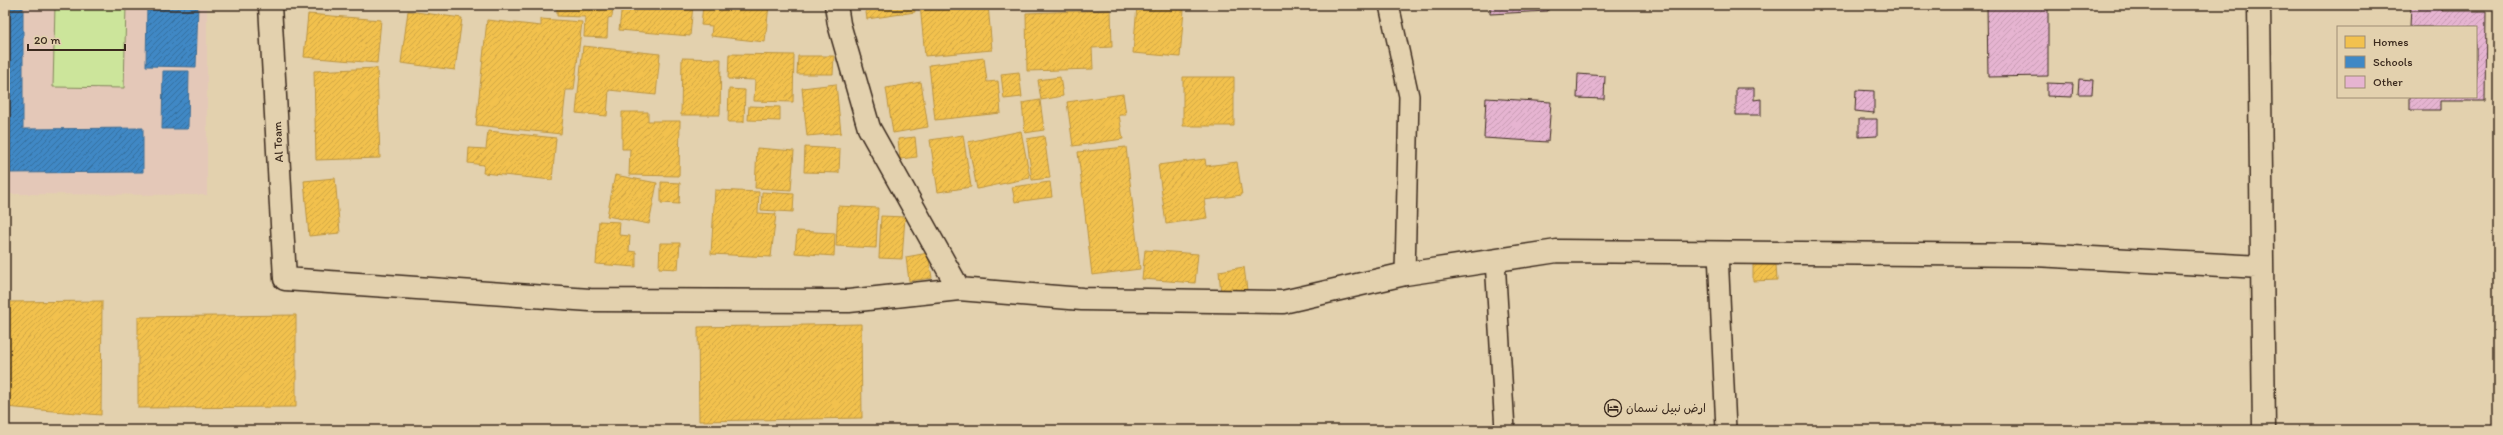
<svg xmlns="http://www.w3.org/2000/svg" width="2503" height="435" font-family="Itim,'Playpen Sans Arabic',sans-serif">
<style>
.built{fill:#e4c8b8}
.grass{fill:#cce59b;stroke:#84885c}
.homes{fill:url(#homes-hatch);stroke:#bb9440}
.schools{fill:url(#schools-hatch);stroke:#3e6c93}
.building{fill:url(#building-hatch);stroke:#3b2a1e}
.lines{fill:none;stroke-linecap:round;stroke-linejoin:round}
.lane-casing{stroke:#3b2a1e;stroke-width:22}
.street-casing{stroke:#3b2a1e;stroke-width:25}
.lane{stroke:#e3d1ae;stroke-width:19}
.street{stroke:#e3d1ae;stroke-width:22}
.labels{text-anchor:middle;stroke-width:4;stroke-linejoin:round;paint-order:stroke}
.street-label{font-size:12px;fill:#3b2a1e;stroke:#e3d1ae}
.poi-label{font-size:12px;fill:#3b2a1e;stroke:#e3d1ae;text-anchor:start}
</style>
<defs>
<pattern id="homes-hatch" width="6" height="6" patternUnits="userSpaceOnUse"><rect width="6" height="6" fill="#f2c14e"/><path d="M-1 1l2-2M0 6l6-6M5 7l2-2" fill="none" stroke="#d0a644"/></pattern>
<pattern id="schools-hatch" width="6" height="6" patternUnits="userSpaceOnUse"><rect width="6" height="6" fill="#3f88c5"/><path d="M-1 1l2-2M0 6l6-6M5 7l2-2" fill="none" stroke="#366f9f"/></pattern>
<pattern id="building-hatch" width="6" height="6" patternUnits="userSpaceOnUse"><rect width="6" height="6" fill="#e6b4d1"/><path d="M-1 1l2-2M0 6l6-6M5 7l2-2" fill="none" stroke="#c69bb3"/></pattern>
</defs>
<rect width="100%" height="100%" fill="#e3d1ae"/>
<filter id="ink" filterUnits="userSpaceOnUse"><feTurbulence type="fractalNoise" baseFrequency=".025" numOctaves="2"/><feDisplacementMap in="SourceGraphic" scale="8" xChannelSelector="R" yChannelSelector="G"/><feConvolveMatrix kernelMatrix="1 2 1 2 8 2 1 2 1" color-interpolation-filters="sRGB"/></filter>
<g filter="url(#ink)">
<!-- built -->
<path class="built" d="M 5,5 L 207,5 L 207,195 L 5,194 Z"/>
<!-- grass -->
<path class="grass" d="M 55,5 L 126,5 L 124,88 L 53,87 Z"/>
<!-- homes -->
<path class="homes" d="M 557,5 L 613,5 L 612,17 L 608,18 L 607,38 L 584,37 L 585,17 L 557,16 Z
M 622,5 L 693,5 L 690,36 L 619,30 Z
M 703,5 L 769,5 L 765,42 L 711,36 L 712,26 L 701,25 Z
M 865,5 L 914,5 L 915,12 L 867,19 Z
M 920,5 L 988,5 L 992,50 L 925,56 Z
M 1137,6 L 1184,10 L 1180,57 L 1133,53 Z
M 1111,10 L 1112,47 L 1092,48 L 1093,69 L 1027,71 L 1026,13 Z
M 408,11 L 462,18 L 455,70 L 401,63 Z
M 308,14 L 381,20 L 377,63 L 304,57 Z
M 541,19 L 582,22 L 574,90 L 566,90 L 561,134 L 476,125 L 487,20 L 541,26 Z
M 583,46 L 660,54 L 656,95 L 609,90 L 607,116 L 576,113 Z
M 729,54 L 794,55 L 793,102 L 754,101 L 755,80 L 728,79 Z
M 798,56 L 834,56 L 833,74 L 797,74 Z
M 682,58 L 721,59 L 720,115 L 681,115 Z
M 984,58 L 987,82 L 998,81 L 1001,113 L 935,120 L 929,65 Z
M 377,68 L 380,158 L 316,160 L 314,71 Z
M 1019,72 L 1022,97 L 1004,99 L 1001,74 Z
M 1060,77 L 1063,96 L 1041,100 L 1038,80 Z
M 1183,77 L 1234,77 L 1234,126 L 1183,126 Z
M 921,82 L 928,127 L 893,133 L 886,88 Z
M 836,84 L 841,133 L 807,136 L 802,88 Z
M 729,89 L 745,90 L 744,122 L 728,122 Z
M 1123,94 L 1126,115 L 1119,115 L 1123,139 L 1073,146 L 1067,102 Z
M 1040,100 L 1044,130 L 1025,133 L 1022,103 Z
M 749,106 L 780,107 L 780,121 L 748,120 Z
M 622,112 L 648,112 L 648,121 L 680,121 L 679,176 L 629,175 L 630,149 L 622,149 Z
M 488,131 L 556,138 L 552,180 L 483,173 L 484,165 L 468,163 L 469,148 L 486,149 Z
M 1021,131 L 1030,178 L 977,189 L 968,142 Z
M 963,135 L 971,187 L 938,192 L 930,140 Z
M 1044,136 L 1050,178 L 1032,180 L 1027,139 Z
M 915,137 L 917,157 L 900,159 L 898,139 Z
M 805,147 L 840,149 L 839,173 L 804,172 Z
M 1126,147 L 1140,269 L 1092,275 L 1078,152 Z
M 757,148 L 794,151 L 791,190 L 755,188 Z
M 1205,159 L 1206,166 L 1237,162 L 1242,195 L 1204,200 L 1207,218 L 1166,224 L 1158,165 Z
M 615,175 L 657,183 L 649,224 L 607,216 Z
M 335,178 L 340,233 L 309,236 L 304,181 Z
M 661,182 L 680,183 L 679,204 L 661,203 Z
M 1050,182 L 1052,197 L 1015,202 L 1012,187 Z
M 715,190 L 759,192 L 758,213 L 776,214 L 771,257 L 711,254 Z
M 762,192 L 794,194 L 793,212 L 761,210 Z
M 838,206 L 878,208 L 876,248 L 836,246 Z
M 881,216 L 905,217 L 902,259 L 879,258 Z
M 599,221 L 620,222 L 619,235 L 630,236 L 629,251 L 636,252 L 636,267 L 596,264 Z
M 797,231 L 835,233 L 834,256 L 795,253 Z
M 660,243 L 680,243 L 678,269 L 659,268 Z
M 1145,250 L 1198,254 L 1195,283 L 1142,279 Z
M 928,253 L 932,278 L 909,281 L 906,257 Z
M 1753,265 L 1776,265 L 1777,280 L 1753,281 Z
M 1244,267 L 1247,290 L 1221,294 L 1219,271 Z
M 102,301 L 101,415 L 5,407 L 5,302 Z
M 296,315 L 296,407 L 138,408 L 138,317 Z
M 861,324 L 862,418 L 699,421 L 698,327 Z"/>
<!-- schools -->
<path class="schools" d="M 5,5 L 23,5 L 23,129 L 143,128 L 143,172 L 5,173 Z
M 147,5 L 198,5 L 196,67 L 146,66 Z
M 163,71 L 189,71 L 188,129 L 162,129 Z"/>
<!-- building -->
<path class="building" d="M 1490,5 L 1548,5 L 1548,11 L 1490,14 Z
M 1987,5 L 2048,5 L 2048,76 L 1988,77 Z
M 2411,5 L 2442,5 L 2442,11 L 2486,11 L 2485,101 L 2440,101 L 2440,110 L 2410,110 L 2410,97 L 2476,97 L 2476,27 L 2410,27 Z
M 1578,74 L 1605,76 L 1604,99 L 1577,98 Z
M 2079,79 L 2093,80 L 2092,94 L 2078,94 Z
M 2047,83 L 2073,84 L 2072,97 L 2047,96 Z
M 1736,88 L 1754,88 L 1754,100 L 1761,99 L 1761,115 L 1736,115 Z
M 1856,90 L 1874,91 L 1874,113 L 1855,111 Z
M 1486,98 L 1551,102 L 1548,142 L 1484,138 Z
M 1859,119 L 1877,119 L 1877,136 L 1859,137 Z"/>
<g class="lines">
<!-- lane casing -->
<g class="lane-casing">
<path id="lane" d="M 1389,5 L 1409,96 L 1405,274
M 1718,252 L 1726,430
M 1495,260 L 1505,430"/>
</g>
<!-- street casing -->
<g class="street-casing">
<path id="street" d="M 270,5 L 285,279 L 590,300 L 849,301 L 959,289 L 1082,299 L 1283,302 L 1405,274 L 1557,251 L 2035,255 L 2261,267
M 836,5 L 839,24 L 869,128 L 959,289
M 2259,5 L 2264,430"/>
</g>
<!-- lane -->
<use href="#lane" class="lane"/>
<!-- street -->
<use href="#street" class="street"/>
</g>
</g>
<!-- icons -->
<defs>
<g id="hotel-ring" transform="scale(0.9)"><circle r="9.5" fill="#e3d1ae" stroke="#3b2a1e" stroke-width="1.5"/><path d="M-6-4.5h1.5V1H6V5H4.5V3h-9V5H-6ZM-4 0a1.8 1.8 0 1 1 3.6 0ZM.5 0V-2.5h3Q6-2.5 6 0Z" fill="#3b2a1e"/></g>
</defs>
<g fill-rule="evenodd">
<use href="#hotel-ring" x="1613" y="408"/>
</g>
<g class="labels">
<!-- street labels -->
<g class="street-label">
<text transform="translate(278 142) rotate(-93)" y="4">Al Toam</text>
</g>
<!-- poi labels -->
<g class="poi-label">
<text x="1626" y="412">ارض نبيل نسمان</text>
</g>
</g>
<!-- margin -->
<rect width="2503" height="435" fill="none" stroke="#e3d1ae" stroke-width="20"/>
<rect x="10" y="10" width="2483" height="415" fill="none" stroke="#3b2a1e" stroke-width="1.5" filter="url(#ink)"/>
<!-- legend -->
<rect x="2337" y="26" width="140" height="72" fill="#e3d1ae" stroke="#a08e74"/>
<rect x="2345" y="36" width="20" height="12" fill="#f2c14e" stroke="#a08e74"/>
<text x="2373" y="46" font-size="12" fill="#3b2a1e">Homes</text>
<rect x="2345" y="56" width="20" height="12" fill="#3f88c5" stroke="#a08e74"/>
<text x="2373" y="66" font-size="12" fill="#3b2a1e">Schools</text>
<rect x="2345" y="76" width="20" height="12" fill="#e6b4d1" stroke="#a08e74"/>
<text x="2373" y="86" font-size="12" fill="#3b2a1e">Other</text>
<!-- scale -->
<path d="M28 44v6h97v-6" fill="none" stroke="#3b2a1e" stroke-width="2"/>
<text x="34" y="44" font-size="12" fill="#3b2a1e" stroke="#e3d1ae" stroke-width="3" paint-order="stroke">20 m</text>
</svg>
